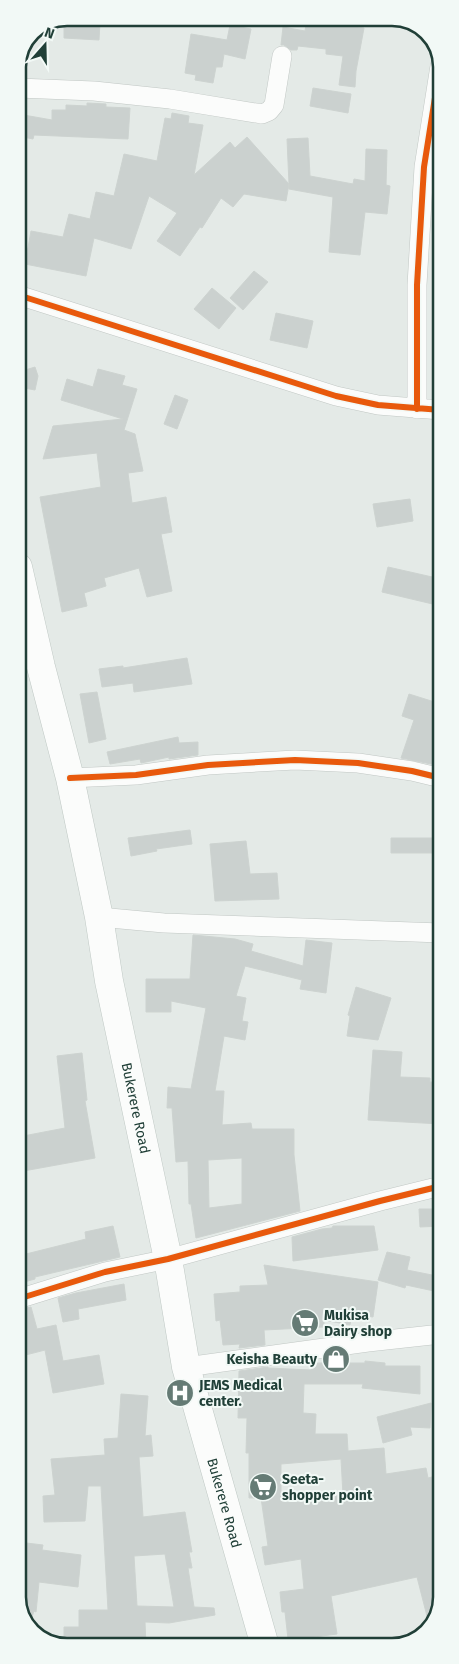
<svg xmlns="http://www.w3.org/2000/svg" width="459" height="1664" font-family="'Fira Sans',sans-serif">
<style>
.building{fill:#cbd1cf;stroke:#cdd3d0;fill-rule:evenodd}
.lines{fill:none;stroke-linecap:round;stroke-linejoin:round}
.street-casing{stroke:#c1c7c4;stroke-width:20}
.secondary-casing{stroke:#bfc8c4;stroke-width:29}
.street{stroke:#fbfcfb;stroke-width:19}
.secondary{stroke:#fbfcfb;stroke-width:28}
.cycleway-casing{stroke:#f2f9f6;stroke-width:9}
.cycleway{stroke:#e8590c;stroke-width:6}
.labels{text-anchor:middle;stroke-width:4;stroke-linejoin:round;paint-order:stroke}
.street-label{font-size:14px;fill:#203f37;stroke:#f2f9f6}
.poi-label{font-size:14px;font-weight:bold;fill:#203f37;stroke:#f2f9f6;text-anchor:start}
.rim{fill:none;stroke:#203f37;stroke-width:2.5}
</style>
<rect width="100%" height="100%" fill="#e4eae7"/>
<!-- building -->
<path class="building" d="M 307,18 L 322,18 L 322,21 L 364,28 L 356,71 L 355,87 L 339,85 L 343,56 L 326,54 L 326,49 L 298,46 L 297,50 L 291,50 L 284,45 L 281,45 L 283,27 L 305,31 Z
M 100,22 L 99,40 L 64,38 L 64,23 Z
M 230,25 L 251,29 L 245,59 L 224,54 L 222,67 L 216,67 L 213,83 L 195,80 L 196,75 L 185,73 L 191,34 L 227,40 Z
M 313,88 L 351,94 L 348,113 L 310,106 Z
M 87,103 L 106,104 L 106,107 L 130,108 L 128,139 L 34,135 L 33,139 L 18,136 L 18,114 L 52,120 L 52,110 L 66,110 L 66,105 L 87,106 Z
M 172,113 L 189,116 L 188,123 L 203,125 L 194,175 L 230,142 L 235,148 L 247,137 L 289,184 L 287,139 L 308,138 L 310,176 L 353,184 L 354,179 L 365,181 L 366,149 L 387,150 L 386,185 L 390,186 L 387,214 L 365,212 L 360,255 L 329,252 L 333,197 L 289,189 L 289,184 L 286,201 L 244,194 L 233,207 L 221,198 L 202,228 L 200,227 L 180,256 L 157,241 L 177,213 L 149,196 L 131,249 L 94,238 L 86,276 L 25,264 L 31,231 L 63,237 L 69,214 L 90,219 L 96,192 L 114,196 L 124,154 L 157,161 L 165,118 L 171,119 Z
M 254,271 L 268,282 L 243,310 L 230,298 Z
M 212,288 L 236,308 L 219,329 L 194,309 Z
M 276,313 L 313,321 L 307,348 L 270,340 Z
M 35,367 L 38,376 L 35,390 L 19,387 L 22,371 Z
M 98,369 L 125,376 L 122,385 L 137,389 L 124,430 L 135,434 L 143,471 L 128,473 L 132,503 L 166,497 L 172,532 L 161,534 L 172,591 L 147,597 L 139,568 L 104,578 L 106,586 L 84,593 L 87,606 L 62,612 L 40,497 L 101,487 L 97,453 L 43,459 L 53,426 L 123,419 L 61,400 L 67,379 L 93,387 Z
M 175,395 L 188,400 L 177,429 L 164,424 Z
M 410,499 L 413,521 L 377,527 L 373,504 Z
M 388,567 L 441,579 L 441,606 L 382,592 Z
M 187,658 L 192,684 L 134,692 L 133,683 L 102,687 L 99,669 L 123,666 L 123,668 Z
M 97,692 L 106,739 L 89,743 L 80,694 Z
M 409,694 L 441,704 L 441,766 L 401,758 L 414,720 L 402,716 Z
M 178,737 L 179,743 L 198,742 L 198,755 L 169,759 L 169,757 L 141,763 L 140,759 L 110,764 L 107,752 Z
M 190,830 L 192,844 L 156,849 L 157,851 L 131,856 L 128,838 Z
M 391,838 L 432,838 L 432,853 L 391,853 Z
M 246,841 L 250,874 L 277,873 L 279,899 L 215,901 L 210,844 Z
M 193,935 L 235,939 L 253,944 L 251,951 L 303,966 L 306,940 L 332,943 L 326,993 L 300,989 L 302,980 L 245,966 L 236,996 L 246,998 L 242,1021 L 248,1022 L 245,1040 L 224,1036 L 215,1091 L 224,1091 L 222,1125 L 251,1123 L 252,1129 L 294,1129 L 294,1155 L 300,1211 L 196,1238 L 191,1204 L 189,1204 L 188,1161 L 176,1162 L 172,1108 L 167,1108 L 168,1087 L 191,1089 L 206,1008 L 171,1001 L 171,1012 L 146,1012 L 146,979 L 190,979 ZM 242,1158 L 242,1204 L 209,1208 L 208,1160 Z
M 356,987 L 391,998 L 378,1040 L 347,1036 L 350,1016 L 348,1015 Z
M 373,1050 L 402,1052 L 400,1077 L 430,1078 L 430,1082 L 441,1083 L 441,1124 L 368,1120 Z
M 82,1053 L 87,1100 L 85,1101 L 95,1158 L 18,1172 L 18,1137 L 65,1128 L 57,1056 Z
M 419,1209 L 441,1209 L 441,1226 L 420,1227 Z
M 113,1226 L 120,1257 L 35,1277 L 35,1279 L 24,1282 L 25,1285 L 18,1287 L 18,1256 L 86,1239 L 85,1232 Z
M 333,1226 L 374,1226 L 378,1250 L 293,1261 L 292,1237 L 322,1229 L 332,1228 Z
M 387,1252 L 410,1257 L 407,1270 L 437,1276 L 434,1291 L 406,1285 L 405,1288 L 378,1280 Z
M 264,1265 L 378,1282 L 373,1317 L 352,1314 L 350,1325 L 324,1320 L 324,1327 L 264,1330 L 265,1345 L 239,1348 L 240,1344 L 223,1345 L 220,1320 L 216,1321 L 214,1294 L 240,1292 L 240,1286 L 268,1285 Z
M 124,1284 L 126,1300 L 78,1309 L 79,1319 L 63,1322 L 58,1298 L 76,1293 Z
M 31,1307 L 37,1329 L 56,1325 L 63,1361 L 99,1355 L 104,1384 L 53,1393 L 45,1350 L 18,1357 L 18,1310 Z
M 365,1361 L 385,1363 L 385,1366 L 420,1366 L 420,1394 L 362,1388 L 363,1384 L 304,1384 L 303,1413 L 316,1414 L 315,1434 L 347,1434 L 348,1451 L 384,1448 L 386,1474 L 426,1468 L 428,1478 L 432,1477 L 434,1481 L 441,1480 L 442,1597 L 430,1628 L 417,1577 L 331,1596 L 337,1634 L 314,1637 L 316,1646 L 293,1646 L 292,1639 L 288,1639 L 285,1612 L 282,1612 L 280,1592 L 304,1589 L 301,1559 L 265,1565 L 262,1547 L 268,1546 L 261,1498 L 249,1498 L 249,1453 L 246,1453 L 247,1418 L 238,1418 L 239,1371 L 268,1367 L 268,1368 L 311,1370 L 311,1363 L 365,1363 ZM 341,1459 L 343,1495 L 281,1501 L 281,1464 Z
M 121,1394 L 148,1396 L 145,1436 L 151,1435 L 153,1456 L 139,1457 L 143,1517 L 185,1512 L 192,1552 L 189,1552 L 192,1568 L 188,1568 L 194,1607 L 214,1608 L 215,1615 L 169,1623 L 145,1622 L 146,1646 L 64,1646 L 64,1627 L 79,1627 L 79,1610 L 108,1610 L 101,1486 L 88,1486 L 85,1521 L 44,1522 L 43,1496 L 55,1495 L 51,1459 L 105,1455 L 104,1439 L 118,1438 ZM 165,1554 L 174,1607 L 137,1606 L 134,1556 Z
M 431,1403 L 430,1428 L 410,1427 L 412,1435 L 383,1443 L 377,1417 Z
M 18,1542 L 43,1545 L 42,1550 L 81,1555 L 78,1587 L 39,1582 L 36,1612 L 34,1611 L 29,1626 L 19,1607 Z"/>
<g class="lines">
<!-- street casing -->
<g class="street-casing">
<path id="street" d="M 18,88 L 94,91 L 170,99 L 262,114 L 269,111 L 274,105 L 282,56
M 18,295 L 336,396 L 378,405 L 441,410
M 417,409 L 417,285 L 424,167 L 440,66
M 70,778 L 136,775 L 208,765 L 295,760 L 358,763 L 412,771 L 441,778
M 99,917 L 164,923 L 441,933
M 18,1299 L 105,1272 L 168,1259 L 380,1201 L 441,1186
M 186,1367 L 368,1342 L 441,1334"/>
</g>
<!-- secondary casing -->
<g class="secondary-casing">
<g id="secondary">
<path id="s1" d="M 18,567 L 41,667 L 70,778 L 99,917 L 109,981 L 168,1259 L 186,1367 L 265,1646"/>
</g>
</g>
<!-- street -->
<use href="#street" class="street"/>
<!-- secondary -->
<use href="#secondary" class="secondary"/>
<!-- cycleway casing -->
<g class="cycleway-casing">
<path id="cycleway" d="M 18,295 L 336,396 L 378,405 L 441,410
M 417,409 L 417,285 L 424,167 L 440,66
M 70,778 L 136,775 L 208,765 L 295,760 L 358,763 L 412,771 L 441,778
M 18,1299 L 105,1272 L 168,1259 L 380,1201 L 441,1186"/>
</g>
<!-- cycleway -->
<use href="#cycleway" class="cycleway"/>
</g>
<!-- icons -->
<defs>
<g id="supermarket-disc" transform="scale(1.4375)"><circle r="9.5" fill="#657b75" stroke="#f2f9f6"/><path d="M-6-5.5h2.5l.6 2H6L4.5 2H-2.5L-4.4-4H-6ZM-1.5 3.2a1.3 1.3 0 1 0 .1 0ZM3 3.2a1.3 1.3 0 1 0 .1 0Z" fill="#fff"/></g>
<g id="shop-disc" transform="scale(1.4375)"><circle r="9.5" fill="#657b75" stroke="#f2f9f6"/><path d="M-5-2.5h2.3a2.7 3.5 0 0 1 5.4 0H5L5.5 6h-11ZM-1.5-2.5h3a1.5 2.3 0 0 0-3 0Z" fill="#fff"/></g>
<g id="hospital-disc" transform="scale(1.4375)"><circle r="9.5" fill="#657b75" stroke="#f2f9f6"/><path d="M-5-5h3v3.5h4V-5h3V5h-3V1.5h-4V5h-3Z" fill="#fff"/></g>
</defs>
<g fill-rule="evenodd">
<use href="#supermarket-disc" x="305" y="1323"/>
<use href="#shop-disc" x="336" y="1359"/>
<use href="#hospital-disc" x="180" y="1393"/>
<use href="#supermarket-disc" x="263" y="1487"/>
</g>
<g class="labels">
<!-- street labels -->
<g class="street-label">
<text dy="5" stroke="none"><textPath href="#s1" startOffset="554">Bukerere Road</textPath></text>
<text dy="5" stroke="none"><textPath href="#s1" startOffset="959">Bukerere Road</textPath></text>
</g>
<!-- poi labels -->
<g class="poi-label">
<text x="324" y="1320">Mukisa<tspan x="324" dy="16">Dairy shop</tspan></text>
<text x="317" y="1364" text-anchor="end">Keisha Beauty</text>
<text x="199" y="1390">JEMS Medical<tspan x="199" dy="16">center.</tspan></text>
<text x="282" y="1484">Seeta-<tspan x="282" dy="16">shopper point</tspan></text>
</g>
</g>
<!-- crop -->
<path d="M0 0H459V1664H0ZM67 26H392A41 41 0 0 1 433 67V1597A41 41 0 0 1 392 1638H67A41 41 0 0 1 26 1597V67A41 41 0 0 1 67 26Z" fill="#f2f9f6" fill-rule="evenodd"/>
<path class="rim" d="M67 26H392A41 41 0 0 1 433 67V1597A41 41 0 0 1 392 1638H67A41 41 0 0 1 26 1597V67A41 41 0 0 1 67 26Z"/>
<!-- north arrow -->
<g transform="translate(45 45) rotate(20)" stroke="#f2f9f6" stroke-width="4" paint-order="stroke">
<path d="M0-4L9 19L0 12L-9 19Z" fill="#203f37"/>
<text y="-8" font-size="14" font-weight="bold" text-anchor="middle" fill="#203f37">N</text>
</g>
</svg>
